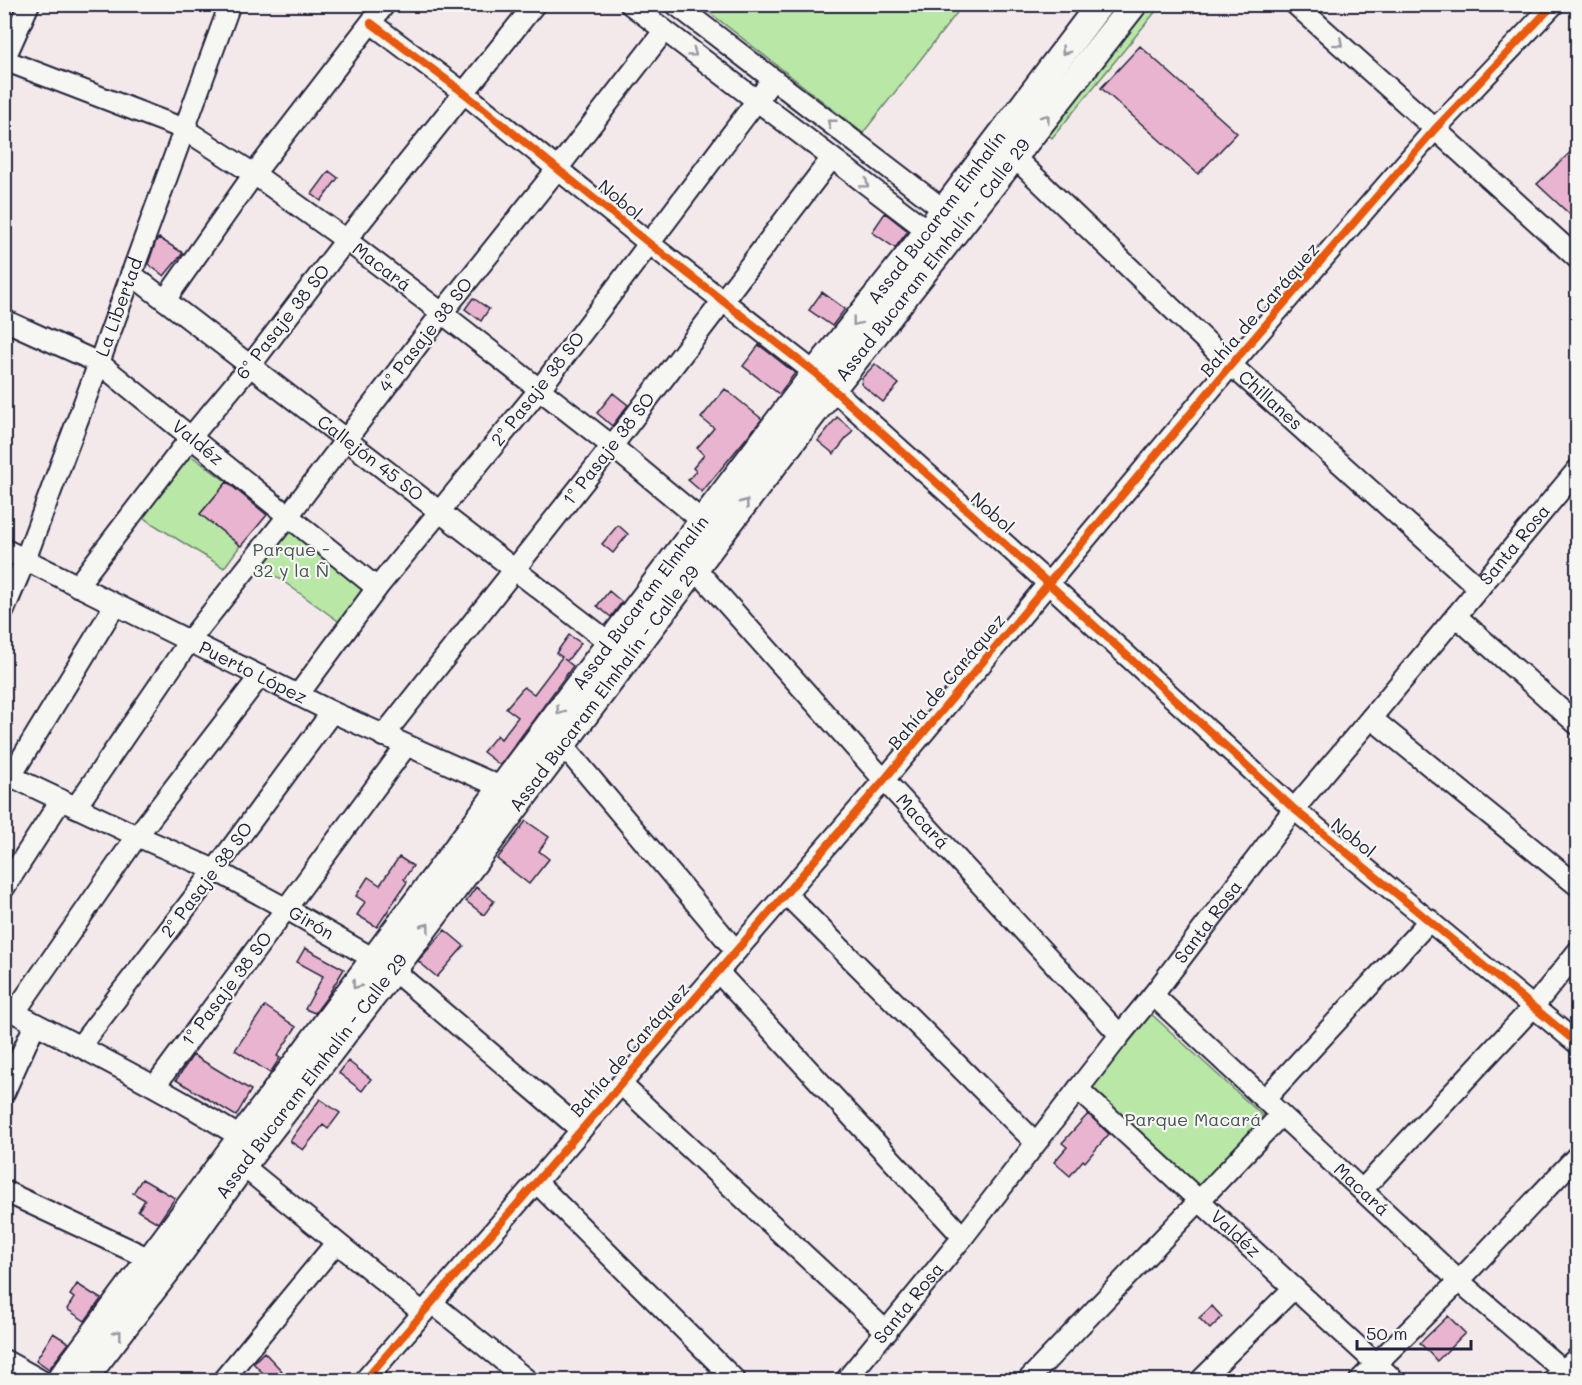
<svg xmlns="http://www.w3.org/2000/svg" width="1582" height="1385" font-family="Mali,sans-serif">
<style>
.green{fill:#b8e7a6;stroke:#6d8470;stroke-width:1.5}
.building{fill:#e9b4d0;stroke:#22223b;stroke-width:1.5}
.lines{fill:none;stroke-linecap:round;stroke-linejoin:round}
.minor-casing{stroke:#22223b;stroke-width:24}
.major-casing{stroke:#22223b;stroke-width:30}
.minor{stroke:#f6f6f2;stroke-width:20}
.major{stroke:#f6f6f2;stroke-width:26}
.cycleway-casing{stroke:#f6f6f2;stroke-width:11}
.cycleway{stroke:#e8590c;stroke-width:8}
.oneway{stroke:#9797a0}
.labels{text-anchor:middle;stroke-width:4.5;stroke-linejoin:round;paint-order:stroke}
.street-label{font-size:18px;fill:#22223b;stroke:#f6f6f2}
.park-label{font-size:18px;fill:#485356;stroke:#f6f6f2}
</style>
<rect width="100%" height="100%" fill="#f3e9eb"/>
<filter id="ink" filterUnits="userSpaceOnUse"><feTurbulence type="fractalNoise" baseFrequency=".0167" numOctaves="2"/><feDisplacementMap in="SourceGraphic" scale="12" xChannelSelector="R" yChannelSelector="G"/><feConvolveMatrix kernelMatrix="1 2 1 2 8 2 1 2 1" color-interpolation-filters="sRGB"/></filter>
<g filter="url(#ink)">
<!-- green -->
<path class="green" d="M 700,5 L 963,5 L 863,133 Z
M 1140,5 L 1161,5 L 1052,138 L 1042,130 Z
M 186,452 L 227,482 L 200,514 L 240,546 L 224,568 L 140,516 Z
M 285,528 L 365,589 L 341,623 L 255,561 Z
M 1149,1012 L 1263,1116 L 1197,1191 L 1088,1089 Z"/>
<!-- building -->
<path class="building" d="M 1140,46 L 1237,133 L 1198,174 L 1101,88 Z
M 1578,145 L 1578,222 L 1537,184 Z
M 329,171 L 338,178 L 321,201 L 312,194 Z
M 885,213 L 908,231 L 895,248 L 872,232 Z
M 159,238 L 183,253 L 164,276 L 148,264 L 156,241 Z
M 822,292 L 845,309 L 832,326 L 809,310 Z
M 473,298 L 489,309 L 481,321 L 465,309 Z
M 759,345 L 795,373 L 779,394 L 743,366 Z
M 875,364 L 899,384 L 883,402 L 861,384 L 862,378 Z
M 725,389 L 762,419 L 702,492 L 688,480 L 696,471 L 693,468 L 704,455 L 697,448 L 714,428 L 701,418 Z
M 613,393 L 628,405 L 612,426 L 597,413 Z
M 837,417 L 853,430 L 834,454 L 818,441 Z
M 227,482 L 267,515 L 241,546 L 200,514 Z
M 618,525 L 628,534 L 613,553 L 602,544 Z
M 609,591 L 622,602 L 611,617 L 597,606 Z
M 569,635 L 581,643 L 567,661 L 564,659 L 573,666 L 500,765 L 483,752 L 497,735 L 501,739 L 518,717 L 506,708 L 524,687 L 534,694 L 562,657 L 556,653 Z
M 526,821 L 549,837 L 539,851 L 549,859 L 529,884 L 497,859 Z
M 399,857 L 413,866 L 404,879 L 407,882 L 377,927 L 357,915 L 365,902 L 356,896 L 368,877 L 380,885 Z
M 476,887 L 494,901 L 484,915 L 466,901 Z
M 445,930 L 464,946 L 437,977 L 418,961 Z
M 305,948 L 344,969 L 327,997 L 315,1013 L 305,1009 L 323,976 L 297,962 Z
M 265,1006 L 296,1027 L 277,1056 L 280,1058 L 270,1073 L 235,1050 Z
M 193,1055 L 251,1090 L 236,1116 L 176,1080 Z
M 348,1061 L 371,1079 L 362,1091 L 339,1073 Z
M 320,1099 L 340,1113 L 328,1129 L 323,1125 L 303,1150 L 290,1141 Z
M 1088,1114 L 1109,1134 L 1085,1162 L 1083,1160 L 1070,1176 L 1054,1162 L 1067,1147 L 1062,1143 Z
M 142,1179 L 175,1198 L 158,1223 L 138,1211 L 145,1200 L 133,1193 Z
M 77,1284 L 101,1299 L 85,1321 L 67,1309 L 74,1298 L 70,1295 Z
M 1212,1306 L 1222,1317 L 1210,1329 L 1199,1318 Z
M 1448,1316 L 1465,1333 L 1437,1361 L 1420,1343 Z
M 53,1333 L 69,1343 L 49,1369 L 36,1360 Z
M 264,1352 L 282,1371 L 272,1380 L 270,1380 L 253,1363 Z"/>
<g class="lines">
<!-- minor casing -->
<g class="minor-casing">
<g id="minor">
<path d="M 630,4 L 928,231"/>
<path d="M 675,4 L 944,210"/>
<path d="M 1295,4 L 1435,129 L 1578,259"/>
<path d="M 371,23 L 464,93 L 650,244 L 815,373 L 1048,583 L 1294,809 L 1578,1044"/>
<path id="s1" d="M 4,60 L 184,129 L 254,174 L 346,240 L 442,313 L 612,446 L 713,530"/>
<path d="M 4,60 L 29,4"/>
<path id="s2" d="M 1015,158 L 1231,365 L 1479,588"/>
<path id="s3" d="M 131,274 L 610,643"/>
<path d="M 165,300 L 254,174 L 385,4"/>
<path id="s4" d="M 4,320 L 99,363 L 377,588"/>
<path id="s5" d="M 4,549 L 332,712 L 503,788"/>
<path id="s6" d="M 686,558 L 884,780 L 1120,1035"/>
<path d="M 77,586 L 191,437 L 250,366 L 346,240 L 535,4"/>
<path id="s7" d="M 4,610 L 25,560 L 99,363 L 230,4"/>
<path d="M 1456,616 L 1578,725"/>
<path d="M 298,695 L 377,588 L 539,390 L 773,79"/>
<path d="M 1371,718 L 1578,886"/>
<path d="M 383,736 L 612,446 L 831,159"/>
<path d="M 562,744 L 736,951"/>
<path id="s8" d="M 4,773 L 137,836 L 215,870 L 287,909 L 393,970 L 581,1130"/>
<path d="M 11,776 L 115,605"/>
<path d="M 76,807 L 190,640 L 288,516 L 442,313 L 558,168 L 664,31"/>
<path d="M 4,888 L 61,800"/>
<path d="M 786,894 L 1035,1142"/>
<path d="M 718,972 L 963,1237"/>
<path id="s9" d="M 1153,995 L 1459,1281 L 1574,1380"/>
<path d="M 4,1007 C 68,1041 133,1073 196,1110 C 214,1121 233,1132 251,1144"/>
<path d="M 15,1012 L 137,836 L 260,676"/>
<path d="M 80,1046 L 215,870 L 332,712"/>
<path d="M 621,1084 L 887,1332"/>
<path d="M 155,1086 L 406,746"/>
<path id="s10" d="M 1078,1089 L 1394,1380"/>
<path d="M 4,1093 L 35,1024"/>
<path d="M 1265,1099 L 1430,920"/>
<path d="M 232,1157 L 423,1313"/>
<path d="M 536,1182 L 735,1380"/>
<path d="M 1362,1190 L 1534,1006 L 1578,951"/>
<path d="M 4,1191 L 150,1259 L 160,1266"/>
<path d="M 432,1303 L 527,1380"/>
<path d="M 4,1360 L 40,1380"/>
<path d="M 223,1380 L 336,1243"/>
<path d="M 365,1380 L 884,780 L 1231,365 L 1435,129 L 1554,4"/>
<path id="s11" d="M 846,1380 L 963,1237 L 1120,1035 L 1153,995 L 1294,809 L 1371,718 L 1578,469"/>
<path d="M 1028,1380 L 1281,1115"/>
<path d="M 1201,1380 L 1294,1288"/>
<path d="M 1360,1380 L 1459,1281 L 1578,1155"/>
<path d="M 1553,1380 L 1578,1357"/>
</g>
</g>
<!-- major casing -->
<g class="major-casing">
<g id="major">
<path id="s12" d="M 60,1380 L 610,643 L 815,373 L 928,231 L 1100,4"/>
<path id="s13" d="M 83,1380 L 167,1271 L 243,1165 L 405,954 L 720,535 L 832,389 L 1134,4"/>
</g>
</g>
<!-- minor -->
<use href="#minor" class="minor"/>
<!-- major -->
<use href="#major" class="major"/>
<!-- cycleway casing -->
<g class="cycleway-casing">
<path id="cycleway" d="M 371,23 L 464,93 L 650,244 L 815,373 L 1048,583 L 1294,809 L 1578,1044
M 365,1380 L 884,780 L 1231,365 L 1435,129 L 1554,4"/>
</g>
<!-- cycleway -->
<use href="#cycleway" class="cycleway"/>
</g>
<!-- one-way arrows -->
<defs><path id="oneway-chevron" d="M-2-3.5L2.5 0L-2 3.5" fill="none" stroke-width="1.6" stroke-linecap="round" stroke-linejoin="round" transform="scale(1.5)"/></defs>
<g class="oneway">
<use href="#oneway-chevron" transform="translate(1339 43) rotate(42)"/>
<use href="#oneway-chevron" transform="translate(1065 51) rotate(127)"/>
<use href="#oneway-chevron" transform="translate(693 53) rotate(37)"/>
<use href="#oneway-chevron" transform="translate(1046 118) rotate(-52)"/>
<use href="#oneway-chevron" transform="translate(831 123) rotate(-142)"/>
<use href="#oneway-chevron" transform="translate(865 184) rotate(37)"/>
<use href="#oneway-chevron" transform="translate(856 322) rotate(128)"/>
<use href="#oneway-chevron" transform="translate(745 503) rotate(-53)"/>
<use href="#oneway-chevron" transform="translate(560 711) rotate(126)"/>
<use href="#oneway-chevron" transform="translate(426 927) rotate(-53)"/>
<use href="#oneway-chevron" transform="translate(356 985) rotate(127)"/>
<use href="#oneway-chevron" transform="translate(118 1334) rotate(-52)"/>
</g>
</g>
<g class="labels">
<!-- street labels -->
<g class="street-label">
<text transform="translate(620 200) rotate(40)" y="6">Nobol</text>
<text dy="6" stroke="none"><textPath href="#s12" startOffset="1456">Assad Bucaram Elmhalín</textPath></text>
<text dy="6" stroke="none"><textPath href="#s13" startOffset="1406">Assad Bucaram Elmhalín - Calle 29</textPath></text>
<text dy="6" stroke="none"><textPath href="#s1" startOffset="434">Macará</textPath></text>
<text dy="6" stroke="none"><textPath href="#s7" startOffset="324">La Libertad</textPath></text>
<text transform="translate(1260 310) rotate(-49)" y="6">Bahía de Caráquez</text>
<text transform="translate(283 322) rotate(-52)" y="6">6º Pasaje 38 SO</text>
<text transform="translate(426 335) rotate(-52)" y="6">4º Pasaje 38 SO</text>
<text transform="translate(538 389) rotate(-52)" y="6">2º Pasaje 38 SO</text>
<text dy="6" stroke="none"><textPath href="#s2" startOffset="352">Chillanes</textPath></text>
<text dy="6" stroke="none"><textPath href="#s4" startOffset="231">Valdéz</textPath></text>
<text transform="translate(609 449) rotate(-52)" y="6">1º Pasaje 38 SO</text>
<text dy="6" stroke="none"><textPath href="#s3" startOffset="302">Callejón 45 SO</textPath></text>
<text transform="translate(992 513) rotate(42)" y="6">Nobol</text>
<text dy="6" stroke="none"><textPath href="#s11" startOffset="1070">Santa Rosa</textPath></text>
<text dy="6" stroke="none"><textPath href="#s12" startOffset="970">Assad Bucaram Elmhalín</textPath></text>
<text dy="6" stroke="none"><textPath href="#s5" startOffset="278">Puerto López</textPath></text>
<text transform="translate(947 682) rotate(-50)" y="6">Bahía de Caráquez</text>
<text dy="6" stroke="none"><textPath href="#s13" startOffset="866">Assad Bucaram Elmhalín - Calle 29</textPath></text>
<text dy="6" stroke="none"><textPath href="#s6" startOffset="354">Macará</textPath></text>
<text transform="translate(1353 838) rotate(39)" y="6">Nobol</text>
<text transform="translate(207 880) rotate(-53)" y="6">2º Pasaje 38 SO</text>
<text dy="6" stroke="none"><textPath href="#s11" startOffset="584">Santa Rosa</textPath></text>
<text dy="6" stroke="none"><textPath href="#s8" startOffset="342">Girón</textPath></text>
<text transform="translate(227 989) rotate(-53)" y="6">1º Pasaje 38 SO</text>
<text transform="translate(630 1050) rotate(-49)" y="6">Bahía de Caráquez</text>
<text dy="6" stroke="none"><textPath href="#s13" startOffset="380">Assad Bucaram Elmhalín - Calle 29</textPath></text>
<text dy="6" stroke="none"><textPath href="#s9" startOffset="285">Macará</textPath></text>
<text dy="6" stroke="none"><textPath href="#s10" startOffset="214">Valdéz</textPath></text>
<text dy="6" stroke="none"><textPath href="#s11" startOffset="99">Santa Rosa</textPath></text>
</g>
<!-- park labels -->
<g class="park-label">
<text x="291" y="556">Parque -<tspan x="291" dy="21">32 y la Ñ</tspan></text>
<text x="1193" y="1126">Parque Macará</text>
</g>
</g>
<!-- margin -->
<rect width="1582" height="1385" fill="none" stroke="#f6f6f2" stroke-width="24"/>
<rect x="12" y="12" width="1558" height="1361" fill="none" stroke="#22223b" stroke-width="2" filter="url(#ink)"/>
<!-- scale -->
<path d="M1357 1340v9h114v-9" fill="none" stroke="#22223b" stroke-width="3"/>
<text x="1366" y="1340" font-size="18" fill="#22223b" stroke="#f6f6f2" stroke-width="4.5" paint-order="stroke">50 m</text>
</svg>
